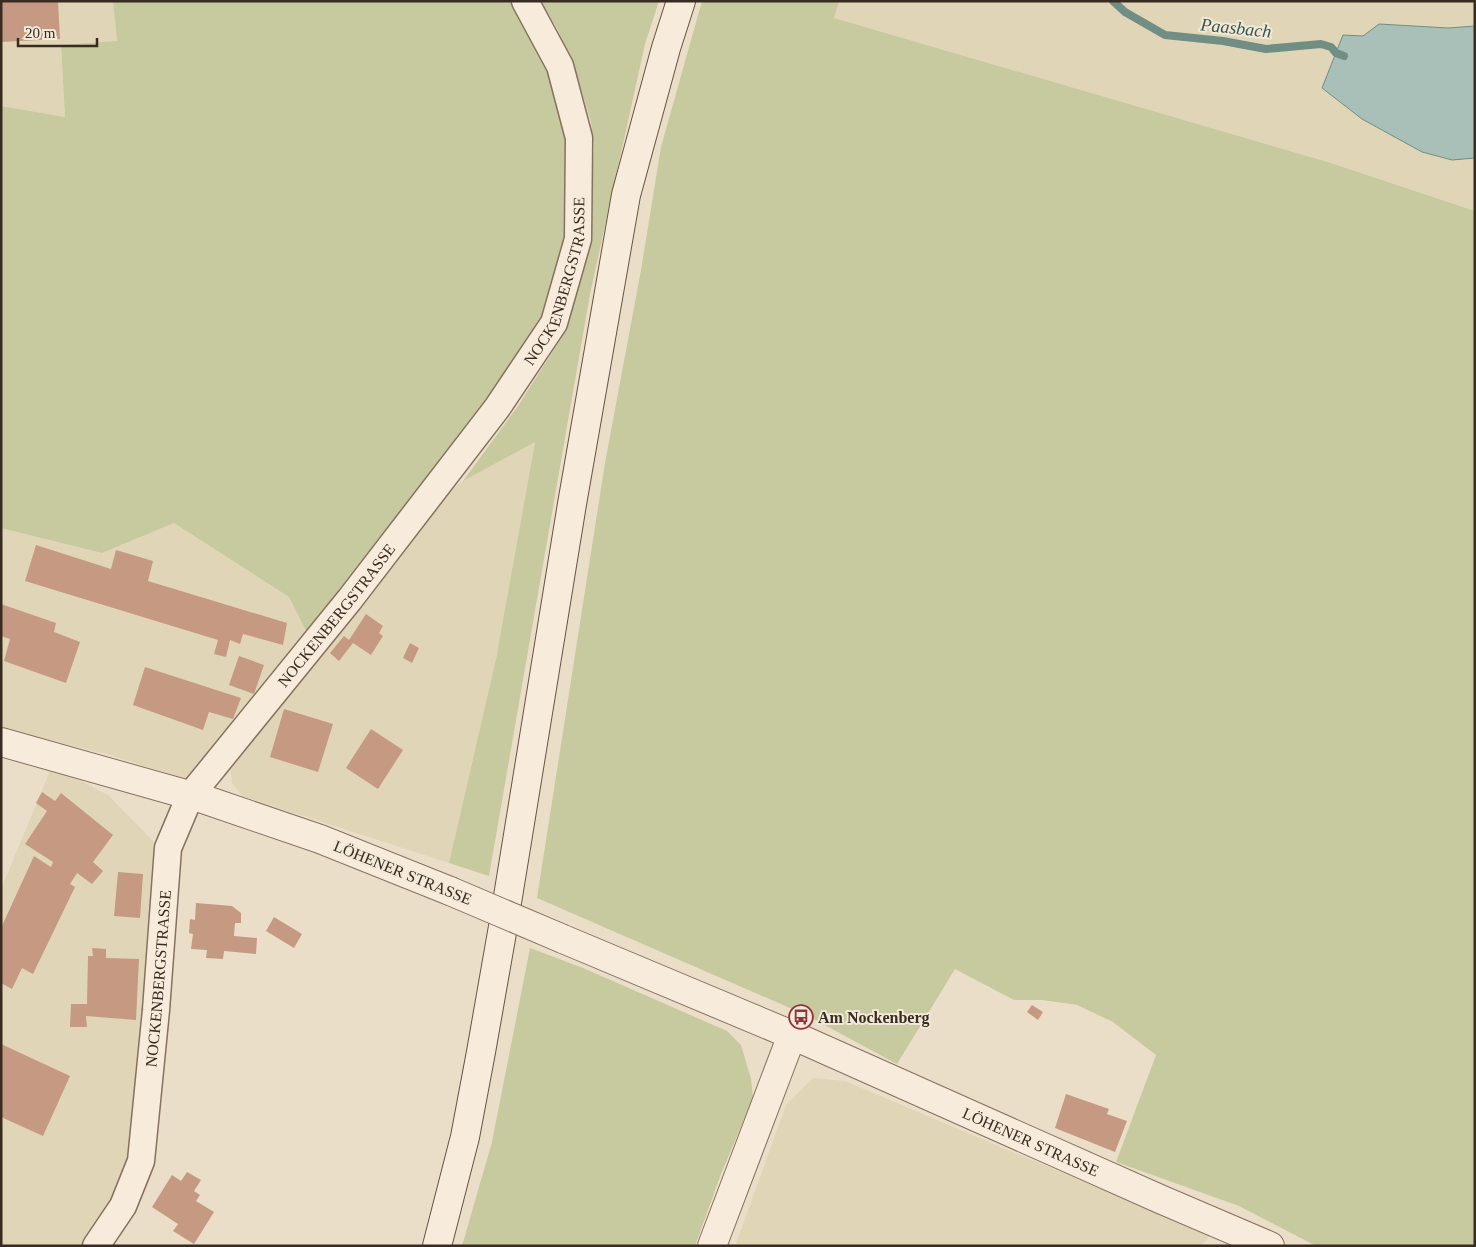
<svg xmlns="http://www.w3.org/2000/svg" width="1476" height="1247" font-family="Georgia,serif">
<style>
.farmland{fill:#e0d6b7}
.green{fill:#c7c99e}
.water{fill:#a9c0b8;stroke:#708e84}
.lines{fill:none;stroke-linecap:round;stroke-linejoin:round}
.stream{stroke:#708e84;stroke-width:8}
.building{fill:#c69982}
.minor-casing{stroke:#86715f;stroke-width:29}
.tertiary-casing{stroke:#86715f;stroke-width:30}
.secondary-casing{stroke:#685242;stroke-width:30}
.minor{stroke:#f7ecdc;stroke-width:26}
.tertiary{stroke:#f7ecdc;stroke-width:28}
.secondary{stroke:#f7ecdc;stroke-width:28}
.tertiary-bridge-casing{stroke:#86715f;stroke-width:30;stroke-linecap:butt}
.tertiary-bridge{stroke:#f7ecdc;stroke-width:28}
.labels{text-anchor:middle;stroke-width:4;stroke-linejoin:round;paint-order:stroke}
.street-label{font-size:16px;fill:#382b21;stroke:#f3e9d8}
.poi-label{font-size:16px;font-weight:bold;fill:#382b21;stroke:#f3e9d8;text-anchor:start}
.water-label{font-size:18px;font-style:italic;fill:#325651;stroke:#f3e9d8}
</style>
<rect width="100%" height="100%" fill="#ebdec9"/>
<!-- farmland -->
<path class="farmland" d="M 1,1 L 113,1 L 117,41 L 61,46 L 65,117 L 1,106 Z
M 839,1 L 1475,1 L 1475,211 L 1331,163 L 833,18 Z
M 535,441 L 496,659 L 449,863 L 242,796 L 232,783 L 230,765 L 448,493 L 463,481 Z
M 174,523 L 289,597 L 308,635 L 252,706 L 186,779 L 106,754 L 1,728 L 1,528 L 102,553 Z
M 52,766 L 108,795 L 154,842 L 158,876 L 133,1157 L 118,1195 L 85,1246 L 1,1246 L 1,889 Z
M 813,1078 L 845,1081 L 1162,1215 L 1211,1234 L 1201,1246 L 735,1246 L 786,1105 Z"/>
<!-- green -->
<path class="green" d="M 113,1 L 519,1 L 553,69 L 566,142 L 569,239 L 546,321 L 493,404 L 308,635 L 289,597 L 174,523 L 102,553 L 1,528 L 1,106 L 65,117 L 61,45 L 117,41 Z
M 541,1 L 659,1 L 645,44 L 590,294 L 489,876 L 449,863 L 496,659 L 535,442 L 463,481 L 518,406 L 565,332 L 581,276 L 588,227 L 594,148 L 591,122 L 578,79 L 558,30 Z
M 702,1 L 839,1 L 834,18 L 1331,163 L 1475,211 L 1475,1246 L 1316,1246 L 1239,1206 L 1116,1162 L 1156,1055 L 1113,1022 L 1077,1005 L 1042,1000 L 1014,1000 L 955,969 L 897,1064 L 806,1015 L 537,898 L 605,463 L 641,270 L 661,147 Z
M 530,948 L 583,968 L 727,1031 L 741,1045 L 751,1079 L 753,1098 L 721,1174 L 695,1246 L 462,1246 L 492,1142 Z"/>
<!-- water -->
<path class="water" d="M 1379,24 L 1448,28 L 1475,26 L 1475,158 L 1452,160 L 1422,152 L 1362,119 L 1322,88 L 1343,35 L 1363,36 Z"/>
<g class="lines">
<!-- stream -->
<path class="stream" d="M 1113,1 L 1125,12 L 1165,35 L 1223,41 L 1266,49 L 1321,44 L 1331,47 L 1336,53 L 1344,56"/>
</g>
<!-- building -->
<path class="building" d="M 1,1 L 58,1 L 60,39 L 1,42 Z
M 36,545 L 111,569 L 116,550 L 153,561 L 148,581 L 287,623 L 283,645 L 243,634 L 240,644 L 230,640 L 226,657 L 214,654 L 218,640 L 25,581 Z
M 1,604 L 56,623 L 54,632 L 80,642 L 66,683 L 4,661 L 10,639 L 1,636 Z
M 366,614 L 383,626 L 379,633 L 383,636 L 371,655 L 353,643 L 339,661 L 330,653 L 344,636 L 349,640 Z
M 410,643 L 419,648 L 412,663 L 403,658 Z
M 239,656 L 264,665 L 254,694 L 229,685 Z
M 145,667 L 241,698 L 233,719 L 209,712 L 203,730 L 133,705 Z
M 284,709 L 333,724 L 318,772 L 270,757 Z
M 371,729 L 403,750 L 378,789 L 346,768 Z
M 42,792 L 55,801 L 61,793 L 113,835 L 93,862 L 103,871 L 92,884 L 77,873 L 70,884 L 75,887 L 33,974 L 22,968 L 12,989 L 1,983 L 1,928 L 34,856 L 51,867 L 53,862 L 25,844 L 47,811 L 36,803 Z
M 118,872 L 143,874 L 140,918 L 114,916 Z
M 196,903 L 232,906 L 241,913 L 241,923 L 235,923 L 234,936 L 257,938 L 256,954 L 224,951 L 223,959 L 206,958 L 207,950 L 191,949 L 193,934 L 189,933 L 190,919 L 195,920 Z
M 274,917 L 302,934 L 294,948 L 266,931 Z
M 92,948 L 106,949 L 106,958 L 139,959 L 136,1020 L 86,1016 L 87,1027 L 70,1027 L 71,1004 L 87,1004 L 88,956 L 93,956 Z
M 1032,1005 L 1043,1012 L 1038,1020 L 1027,1012 Z
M 1,1044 L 70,1076 L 43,1136 L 1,1117 Z
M 1066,1094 L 1109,1109 L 1107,1114 L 1127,1121 L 1115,1152 L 1055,1128 Z
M 187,1172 L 201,1180 L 194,1191 L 200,1195 L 196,1201 L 214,1212 L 194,1244 L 173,1231 L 178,1224 L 152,1207 L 172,1175 L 181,1181 Z"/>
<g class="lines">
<!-- minor casing -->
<g class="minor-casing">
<g id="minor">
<path id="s1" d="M 96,1246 L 123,1206 L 141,1161 L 156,1010 L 168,848 L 190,796 L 350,599 L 497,408 L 554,323 L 578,239 L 579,138 L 560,66 L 525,1"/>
</g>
</g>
<!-- tertiary casing -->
<g class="tertiary-casing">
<g id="tertiary">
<path d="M 1,742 L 203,799 L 320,839 L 450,891"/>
<path id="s2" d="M 563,939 L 792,1035 L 1160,1199 L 1270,1246"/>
<path d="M 712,1246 L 792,1035"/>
</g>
</g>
<!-- secondary casing -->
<g class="secondary-casing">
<path id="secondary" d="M 437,1246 L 465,1137 L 481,1052 L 504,921 L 572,504 L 626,195 L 666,48 L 681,1"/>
</g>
<!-- minor -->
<use href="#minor" class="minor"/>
<!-- tertiary -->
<use href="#tertiary" class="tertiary"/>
<!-- secondary -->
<use href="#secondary" class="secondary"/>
<!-- tertiary-bridge casing -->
<g class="tertiary-bridge-casing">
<path id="tertiary-bridge" d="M 450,891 L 563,939"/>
</g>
<!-- tertiary-bridge -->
<use href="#tertiary-bridge" class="tertiary-bridge"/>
</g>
<!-- icons -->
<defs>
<g id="bus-ring" transform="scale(1.25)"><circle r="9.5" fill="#f3e9d8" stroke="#91343c" stroke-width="1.5"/><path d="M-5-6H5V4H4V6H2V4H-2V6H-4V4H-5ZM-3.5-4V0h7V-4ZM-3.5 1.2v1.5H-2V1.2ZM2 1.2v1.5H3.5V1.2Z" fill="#91343c"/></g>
</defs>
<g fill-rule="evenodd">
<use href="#bus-ring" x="801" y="1017"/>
</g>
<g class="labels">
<!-- street labels -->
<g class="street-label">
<text dy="6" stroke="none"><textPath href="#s1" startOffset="1105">NOCKENBERGSTRASSE</textPath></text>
<text dy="6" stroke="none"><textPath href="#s1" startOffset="700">NOCKENBERGSTRASSE</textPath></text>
<text transform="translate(403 872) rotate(22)" y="6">LÖHENER STRASSE</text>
<text dy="6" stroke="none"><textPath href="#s1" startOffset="280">NOCKENBERGSTRASSE</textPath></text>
<text dy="6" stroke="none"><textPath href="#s2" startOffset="510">LÖHENER STRASSE</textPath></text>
</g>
<!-- poi labels -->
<g class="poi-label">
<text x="818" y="1023">Am Nockenberg</text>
</g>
<!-- water labels -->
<g class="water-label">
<text transform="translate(1236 28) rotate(6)" y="6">Paasbach</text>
</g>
</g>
<!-- border -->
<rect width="1476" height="1247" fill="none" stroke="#382b21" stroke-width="5"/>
<!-- scale -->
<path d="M18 38v8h79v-8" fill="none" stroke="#382b21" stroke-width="2.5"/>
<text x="25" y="38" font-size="15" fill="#382b21" stroke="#f3e9d8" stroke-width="4" paint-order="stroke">20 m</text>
</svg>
